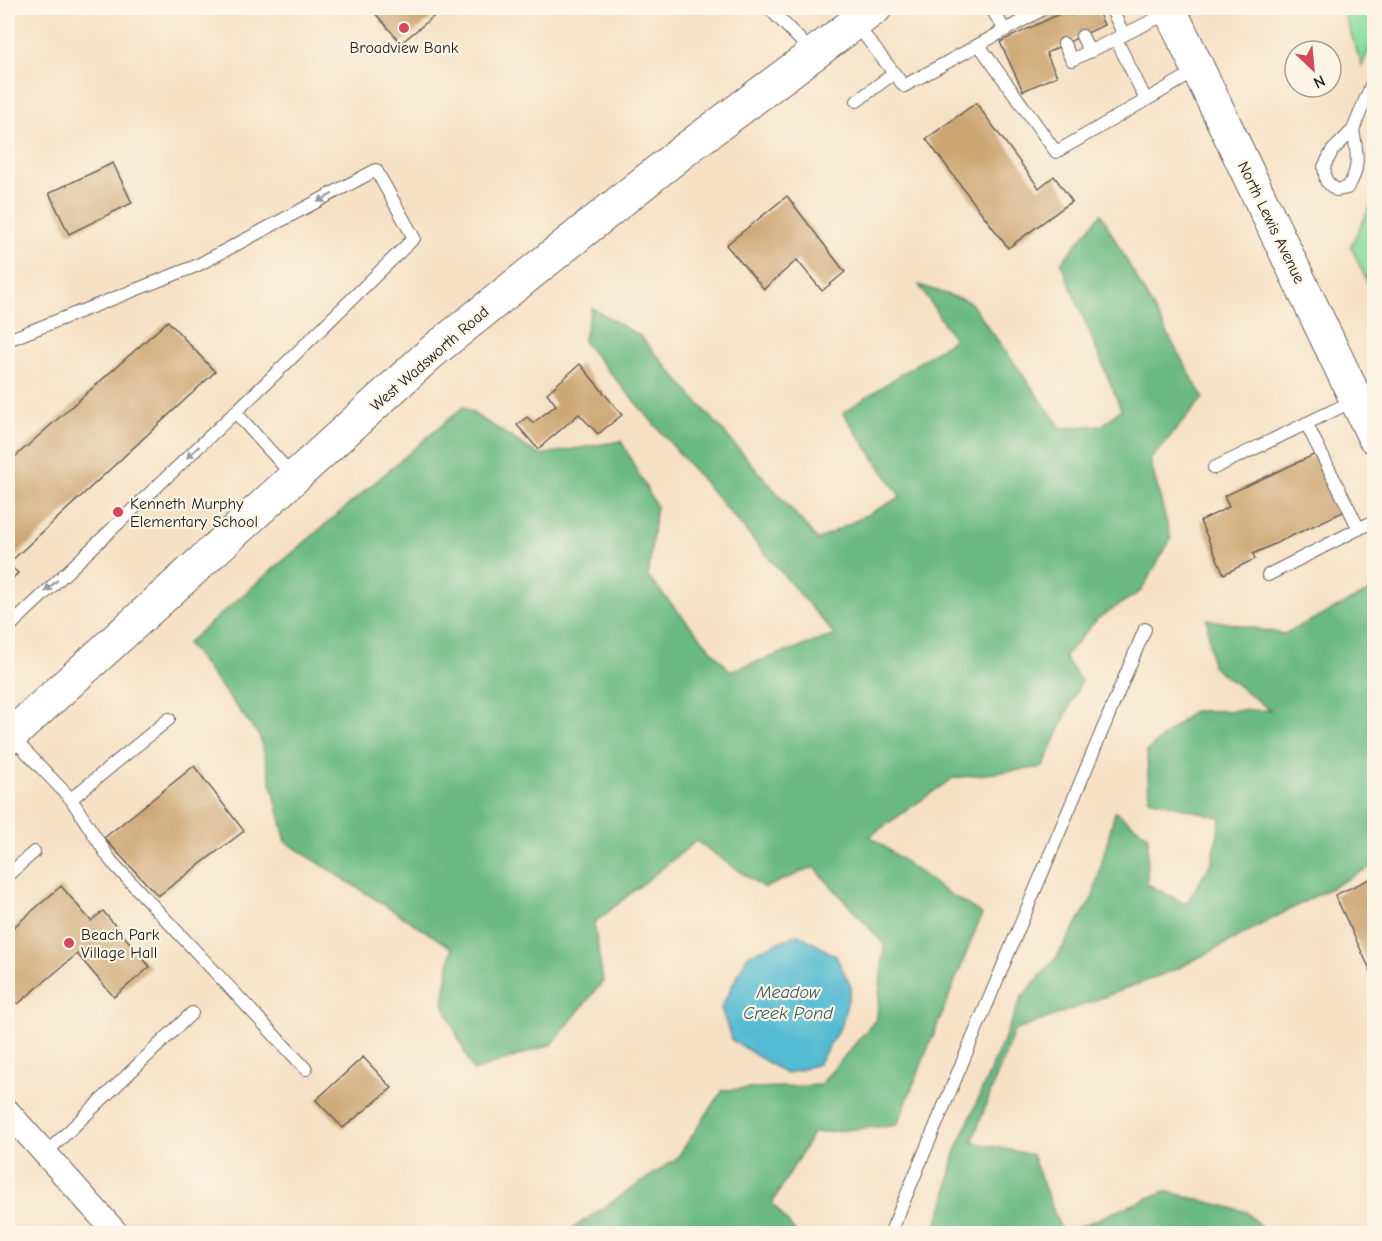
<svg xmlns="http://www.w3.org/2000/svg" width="1382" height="1241" font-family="'Comic Neue',sans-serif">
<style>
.green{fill:#83d99b;stroke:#507a5c;stroke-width:1.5}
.forest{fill:#6ab983;stroke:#436a50;stroke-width:1.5}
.water{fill:#54bbd2;stroke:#386c77;stroke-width:1.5}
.building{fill:#cca572}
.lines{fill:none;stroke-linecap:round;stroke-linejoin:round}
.lane-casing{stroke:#686158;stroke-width:14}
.street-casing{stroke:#686158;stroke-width:26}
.secondary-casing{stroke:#686158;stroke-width:35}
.lane{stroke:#fff;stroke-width:12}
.street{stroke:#fff;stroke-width:24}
.secondary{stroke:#fff;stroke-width:33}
.oneway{fill:#999}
.poi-dot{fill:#d1495b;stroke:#fcf5e5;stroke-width:2}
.labels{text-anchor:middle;stroke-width:4.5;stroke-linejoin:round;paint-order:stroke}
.poi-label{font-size:16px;fill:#1c1c1c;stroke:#fcf5e5;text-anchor:start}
.street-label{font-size:16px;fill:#1c1c1c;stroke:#fcf5e5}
.water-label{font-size:18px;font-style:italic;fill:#325c65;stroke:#fcf5e5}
</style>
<rect width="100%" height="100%" fill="#fcf5e5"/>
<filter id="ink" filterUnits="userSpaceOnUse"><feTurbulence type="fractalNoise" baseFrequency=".0167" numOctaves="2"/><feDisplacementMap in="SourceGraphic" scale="12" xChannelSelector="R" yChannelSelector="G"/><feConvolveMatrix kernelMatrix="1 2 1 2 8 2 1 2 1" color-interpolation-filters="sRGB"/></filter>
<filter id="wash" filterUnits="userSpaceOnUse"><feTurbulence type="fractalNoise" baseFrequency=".008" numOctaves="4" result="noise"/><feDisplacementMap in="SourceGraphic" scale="24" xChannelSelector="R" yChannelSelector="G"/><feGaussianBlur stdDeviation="1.35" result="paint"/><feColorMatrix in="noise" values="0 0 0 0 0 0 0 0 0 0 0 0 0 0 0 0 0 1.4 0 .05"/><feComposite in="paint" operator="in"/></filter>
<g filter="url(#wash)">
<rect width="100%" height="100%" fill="#f6e1c6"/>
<!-- green -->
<path class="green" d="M 1342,8 L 1374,8 L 1374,37 L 1362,66 Z
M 1374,199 L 1374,297 L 1351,246 Z"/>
<!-- forest -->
<path class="forest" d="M 1101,214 L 1203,398 L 1150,460 L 1171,539 L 1141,591 L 1098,618 L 1064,657 L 1081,681 L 1043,767 L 953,778 L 870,836 L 943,890 L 982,914 L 897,1125 L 813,1133 L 772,1203 L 796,1233 L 566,1233 L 677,1158 L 723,1090 L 820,1085 L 877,1018 L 884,944 L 814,867 L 764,888 L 696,841 L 594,923 L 603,981 L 552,1044 L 473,1071 L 443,1003 L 452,948 L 286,842 L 260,737 L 187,643 L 463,407 L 539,455 L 621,441 L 656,506 L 648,577 L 730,671 L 835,635 L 583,341 L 592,308 L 640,336 L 818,540 L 901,497 L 843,413 L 954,339 L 919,285 L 970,302 L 1061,428 L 1103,425 L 1121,409 L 1061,263 Z
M 1374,589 L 1374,865 L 1179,968 L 1014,1031 L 972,1142 L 1032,1155 L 1062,1233 L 933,1233 L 944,1204 L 955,1153 L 1022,997 L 1057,957 L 1093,897 L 1115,812 L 1148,835 L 1147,884 L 1186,904 L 1212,862 L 1221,818 L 1149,799 L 1147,751 L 1193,711 L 1270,710 L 1212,666 L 1207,619 L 1284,634 Z
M 1165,1191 L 1247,1212 L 1265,1233 L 1064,1233 Z"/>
<!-- water -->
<path class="water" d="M 798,934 L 836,956 L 851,987 L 842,1024 L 818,1064 L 786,1074 L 732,1040 L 721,1008 L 748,955 Z"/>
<g id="blocks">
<!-- building -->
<path class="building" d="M 381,8 L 444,8 L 401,43 L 375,13 Z
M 1072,8 L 1096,8 L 1104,25 L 1046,53 L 1057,76 L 1023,91 L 1000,42 Z
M 976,103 L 1039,188 L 1054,176 L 1072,201 L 1008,248 L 926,139 Z
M 113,163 L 132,203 L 69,234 L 49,193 Z
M 787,196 L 845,272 L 822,291 L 797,260 L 764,289 L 726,245 Z
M 168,321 L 215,372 L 8,564 L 18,573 L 8,583 L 8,463 Z
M 580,364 L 622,415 L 598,434 L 579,414 L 538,449 L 517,425 L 527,417 L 533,423 L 556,405 L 547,393 Z
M 1318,453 L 1345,511 L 1253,554 L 1255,559 L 1224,574 L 1200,521 L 1229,507 L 1224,496 Z
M 194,766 L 244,831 L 158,896 L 104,838 Z
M 1374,877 L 1374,978 L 1335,895 Z
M 61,886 L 91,921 L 103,911 L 150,967 L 114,997 L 77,954 L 18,1004 L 8,991 L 8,932 Z
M 363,1057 L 392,1088 L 343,1128 L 316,1100 Z"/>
</g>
</g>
<g filter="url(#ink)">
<use href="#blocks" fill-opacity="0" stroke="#686158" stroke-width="1.5"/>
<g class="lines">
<!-- lane casing -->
<g class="lane-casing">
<path id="lane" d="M 769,8 L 812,52
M 991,8 L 1005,30
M 1070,8 L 1070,9
M 1111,8 L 1124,35
M 855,23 L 904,86 L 1045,8
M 1082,36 L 1090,52
M 1116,39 L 1146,100
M 1064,44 L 1072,60 L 1170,12
M 979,45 L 1056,152 L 1198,70
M 857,101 L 894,73
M 1353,130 C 1357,151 1361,170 1347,188 L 1336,190 L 1326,181 L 1324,167 L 1332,151 L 1353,130 L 1374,78
M 8,340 L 196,266 L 376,170 L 414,238 L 269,380 L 8,628
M 235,412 L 293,476
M 1306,423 L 1359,529
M 1214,468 L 1355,400
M 1268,575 L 1374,521
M 11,736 L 71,799 L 111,861 L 306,1069
M 71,799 L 169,719
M 8,875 L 34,852
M 45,1154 L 192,1013
M 890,1234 L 1145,629"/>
</g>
<!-- street casing -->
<g class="street-casing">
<path id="street" d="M 8,1112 L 117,1234"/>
</g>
<!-- secondary casing -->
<g class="secondary-casing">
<path id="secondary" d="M 1169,8 L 1374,437
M 8,738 L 432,352 L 686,149 L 875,8"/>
</g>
<!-- lane -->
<use href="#lane" class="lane"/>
<!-- street -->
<use href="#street" class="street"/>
<!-- secondary -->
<use href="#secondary" class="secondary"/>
</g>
<!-- one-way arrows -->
<defs><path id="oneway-solid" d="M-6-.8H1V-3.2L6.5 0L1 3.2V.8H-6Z" transform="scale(1.5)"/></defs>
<g class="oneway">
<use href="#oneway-solid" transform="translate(325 198) rotate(152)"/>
<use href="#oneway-solid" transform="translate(193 452) rotate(137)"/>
<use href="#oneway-solid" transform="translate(51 586) rotate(137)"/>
</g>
</g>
<!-- markers -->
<g class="poi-dot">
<circle cx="404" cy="28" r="6"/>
<circle cx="118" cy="512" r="6"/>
<circle cx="69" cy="943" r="6"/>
</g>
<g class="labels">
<!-- poi labels -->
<g class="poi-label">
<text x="404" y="53" text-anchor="middle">Broadview Bank</text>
<text x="130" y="509">Kenneth Murphy<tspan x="130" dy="18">Elementary School</tspan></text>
<text x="81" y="940">Beach Park<tspan x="81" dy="18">Village Hall</tspan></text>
</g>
<!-- street labels -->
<g class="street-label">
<text transform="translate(1272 222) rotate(64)" y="6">North Lewis Avenue</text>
<text transform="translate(429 358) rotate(-41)" y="6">West Wadsworth Road</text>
</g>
<!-- water labels -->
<g class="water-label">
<text x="788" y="998">Meadow<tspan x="788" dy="21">Creek Pond</tspan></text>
</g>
</g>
<!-- margin -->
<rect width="1382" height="1241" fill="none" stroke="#fcf5e5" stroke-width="30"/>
<!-- north arrow -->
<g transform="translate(1313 69) rotate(154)"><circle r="28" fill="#fcf5e5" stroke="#a29e95" stroke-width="1.5"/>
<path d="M0-4.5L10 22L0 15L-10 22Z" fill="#d1495b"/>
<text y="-9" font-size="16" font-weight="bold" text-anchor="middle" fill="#1c1c1c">N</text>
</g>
</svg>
